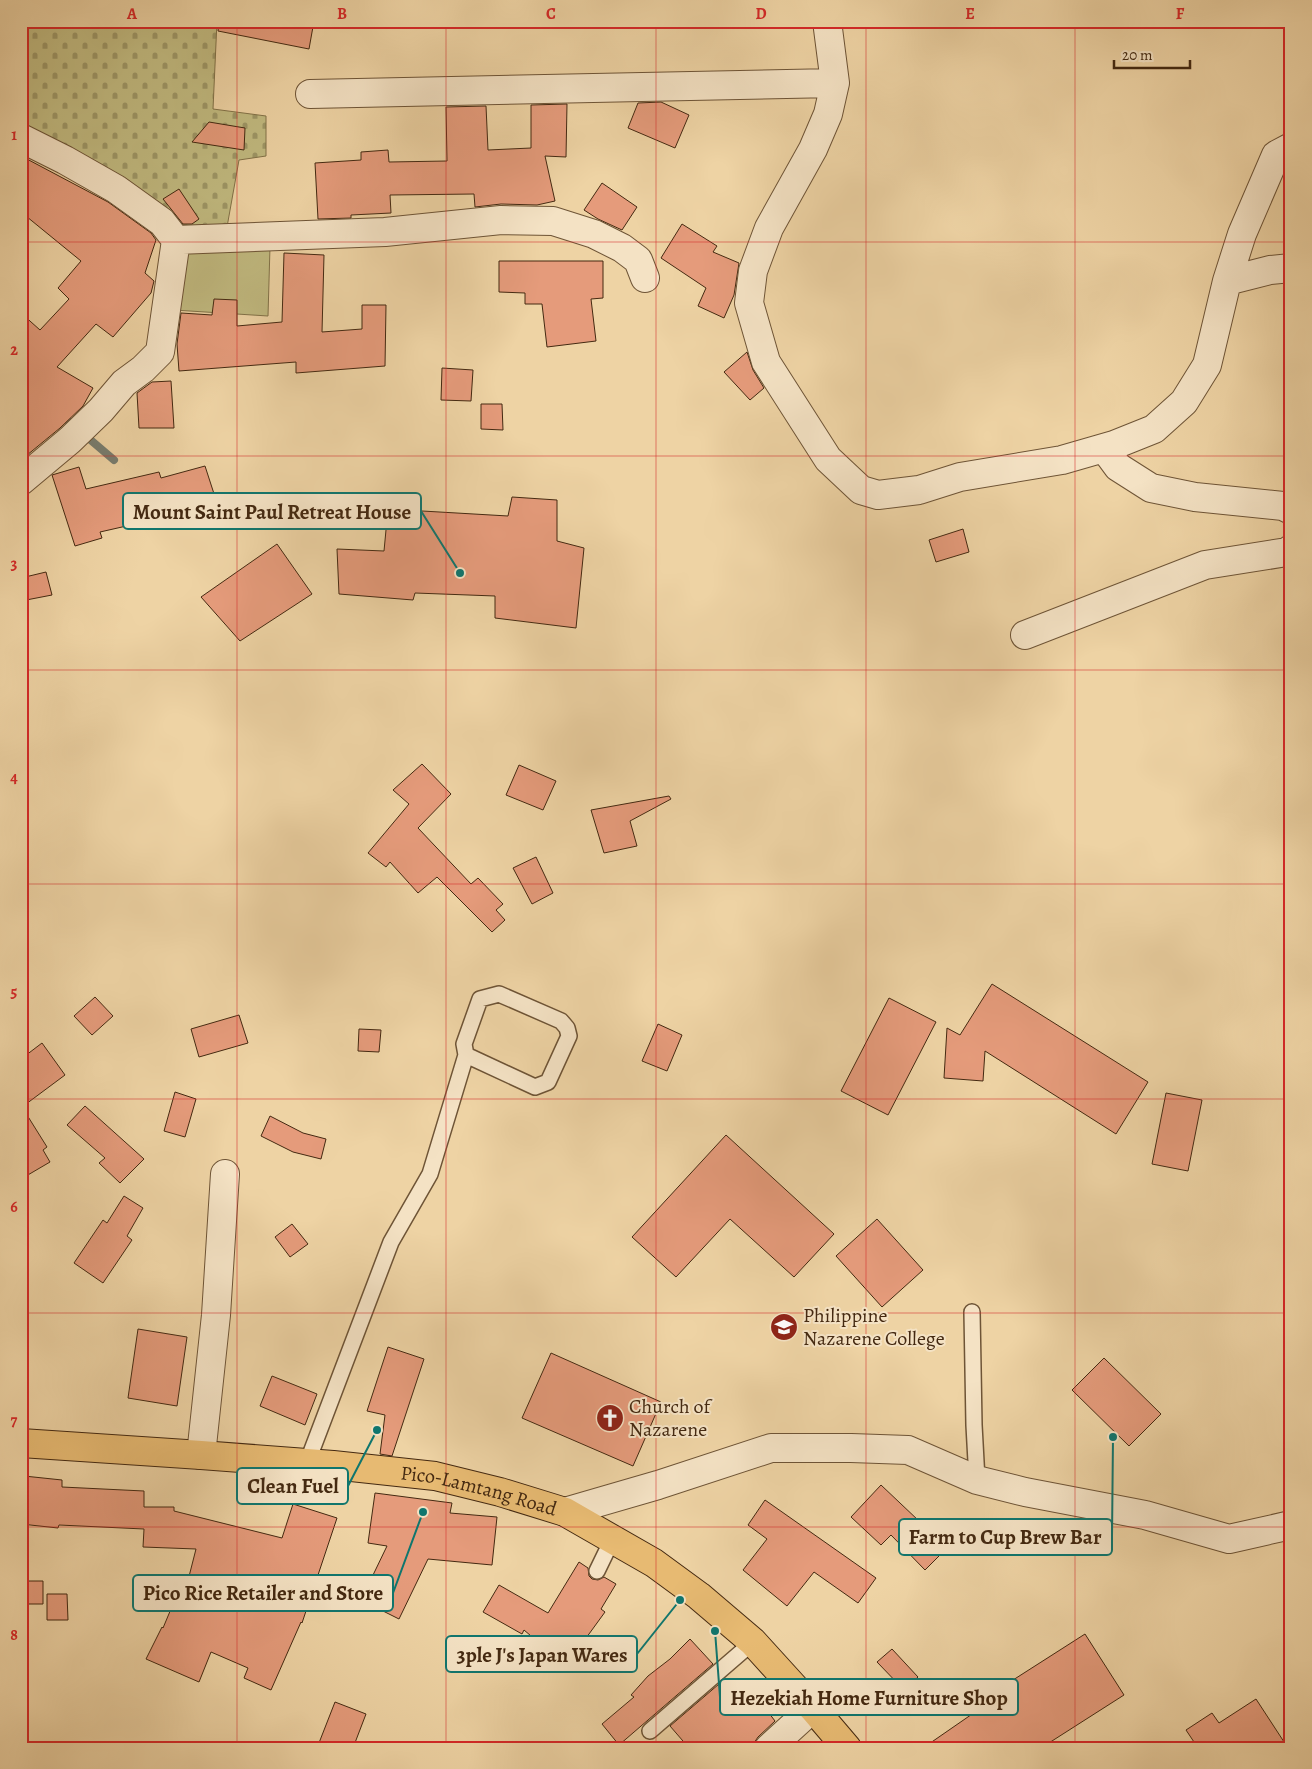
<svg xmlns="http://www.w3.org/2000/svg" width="1312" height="1769" font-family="Alegreya,serif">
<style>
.cemetery{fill:url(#cemetery-stones);stroke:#827248}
.pitch{fill:#c1ba80;stroke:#827248}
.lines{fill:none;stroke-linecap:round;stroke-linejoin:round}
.stream{stroke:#797e70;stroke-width:8}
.building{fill:#e59b7b;stroke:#442911}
.lane-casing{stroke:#6e5436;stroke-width:18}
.street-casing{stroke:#6e5436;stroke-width:30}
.primary-casing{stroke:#442911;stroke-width:30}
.lane{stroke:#f4e2c4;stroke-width:15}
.street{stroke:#f4e2c4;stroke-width:28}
.primary{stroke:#e7ba72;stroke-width:28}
.grid{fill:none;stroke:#d62828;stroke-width:1;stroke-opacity:0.55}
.labels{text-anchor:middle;stroke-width:4;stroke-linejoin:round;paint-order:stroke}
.poi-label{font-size:20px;fill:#442911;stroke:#f4e2c4;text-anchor:start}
.street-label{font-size:20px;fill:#442911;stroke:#f4e2c4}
.leader{fill:none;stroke:#0f766e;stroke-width:2}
.callout-dot{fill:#0f766e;stroke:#f4e2c4;stroke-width:2}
.callout{fill:#f4e2c4;stroke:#0f766e;stroke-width:2}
.callout-label{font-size:21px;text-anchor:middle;font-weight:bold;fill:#442911}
.neatline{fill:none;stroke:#d62828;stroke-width:2}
.grid-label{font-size:16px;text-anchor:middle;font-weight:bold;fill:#d62828}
</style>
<defs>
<pattern id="cemetery-stones" width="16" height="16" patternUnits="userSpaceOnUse" patternTransform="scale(1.25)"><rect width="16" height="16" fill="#c1ba80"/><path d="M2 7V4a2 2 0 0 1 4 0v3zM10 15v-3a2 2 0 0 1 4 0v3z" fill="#9e9767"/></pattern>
</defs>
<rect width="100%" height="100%" fill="#eed3a4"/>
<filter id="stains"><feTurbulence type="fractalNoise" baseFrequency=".004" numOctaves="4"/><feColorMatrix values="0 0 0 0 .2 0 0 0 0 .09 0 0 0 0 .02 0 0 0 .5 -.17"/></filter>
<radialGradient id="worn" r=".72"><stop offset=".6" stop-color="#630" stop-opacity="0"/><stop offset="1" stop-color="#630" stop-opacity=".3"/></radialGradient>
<!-- cemetery -->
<path class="cemetery" d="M 21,21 L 217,21 L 213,109 L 266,116 L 266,156 L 239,160 L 227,227 L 178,234 L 21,128 Z"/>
<!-- pitch -->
<path class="pitch" d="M 179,247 L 270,247 L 268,316 L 174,310 Z"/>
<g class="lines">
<!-- stream -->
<path class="stream" d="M 59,417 L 66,419 L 114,460"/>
</g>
<!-- building -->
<path class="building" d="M 219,21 L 314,21 L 309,49 L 218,31 Z
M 661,102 L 689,115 L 675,148 L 628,128 L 638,103 Z
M 567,104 L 566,157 L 545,156 L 555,201 L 537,205 L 501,204 L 475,207 L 474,194 L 390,195 L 391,213 L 351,215 L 351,218 L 318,219 L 315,163 L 361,160 L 361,152 L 388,150 L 389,162 L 447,161 L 446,107 L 486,106 L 488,150 L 531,148 L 531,105 Z
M 209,122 L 245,128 L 244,150 L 192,142 Z
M 25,158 L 108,202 L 151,233 L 156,240 L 145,273 L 154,281 L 151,293 L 113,337 L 96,324 L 57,367 L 93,388 L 83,406 L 60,428 L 21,460 L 21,313 L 40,330 L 69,299 L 58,288 L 81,261 L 21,212 L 21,165 Z
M 602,183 L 637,207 L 622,230 L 598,219 L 584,210 Z
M 179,189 L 199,219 L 192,224 L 183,224 L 163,199 Z
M 682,224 L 717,246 L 713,252 L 739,263 L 734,295 L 724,318 L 698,306 L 706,288 L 661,258 Z
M 284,253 L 324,255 L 322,332 L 362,329 L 362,305 L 386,305 L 385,366 L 296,373 L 296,362 L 179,371 L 177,344 L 181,313 L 212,315 L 214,299 L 237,300 L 237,326 L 282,322 Z
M 499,261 L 603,261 L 603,298 L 591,299 L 596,341 L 547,347 L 542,304 L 525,304 L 525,293 L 499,292 Z
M 747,352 L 753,370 L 764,388 L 750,400 L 724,372 Z
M 442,368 L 473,370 L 471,401 L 441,400 Z
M 171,381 L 174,428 L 139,428 L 137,393 L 152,382 Z
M 481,404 L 502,404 L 503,430 L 481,429 Z
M 205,466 L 217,503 L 166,517 L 100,532 L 102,538 L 75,546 L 52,475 L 79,467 L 86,489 L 159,472 L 161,478 Z
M 512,497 L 557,500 L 557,541 L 584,548 L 576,628 L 495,618 L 495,596 L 415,593 L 413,600 L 339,594 L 337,549 L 384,551 L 388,509 L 508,516 Z
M 963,529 L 969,552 L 936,562 L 929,540 Z
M 277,544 L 312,594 L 240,641 L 201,597 Z
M 46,572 L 52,595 L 21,601 L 21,578 Z
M 422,764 L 451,794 L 418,828 L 471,884 L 478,878 L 503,904 L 496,910 L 505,920 L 492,932 L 437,877 L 418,893 L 390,862 L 386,867 L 368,853 L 409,804 L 393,790 Z
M 519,765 L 556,781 L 543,810 L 506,795 Z
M 669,796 L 671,799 L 630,821 L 637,846 L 604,853 L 591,810 Z
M 536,857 L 553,893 L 532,904 L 513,868 Z
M 992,984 L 1148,1082 L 1116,1134 L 985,1051 L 983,1081 L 944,1078 L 947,1028 L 960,1035 Z
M 95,997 L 113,1016 L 92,1035 L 74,1016 Z
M 889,998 L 936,1022 L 888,1115 L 841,1091 Z
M 239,1015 L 248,1043 L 199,1057 L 191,1029 Z
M 658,1024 L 682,1035 L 667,1071 L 642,1061 Z
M 359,1029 L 381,1030 L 379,1052 L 358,1051 Z
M 42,1043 L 65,1075 L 22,1107 L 47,1147 L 43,1150 L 50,1162 L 21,1179 L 21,1059 Z
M 175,1092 L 196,1099 L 185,1137 L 164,1131 Z
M 1166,1093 L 1202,1100 L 1188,1171 L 1152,1164 Z
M 85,1106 L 144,1159 L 120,1183 L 99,1163 L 105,1158 L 67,1125 Z
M 270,1116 L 303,1133 L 326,1139 L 321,1159 L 293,1152 L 261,1136 Z
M 726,1135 L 834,1234 L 794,1277 L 730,1219 L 676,1277 L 632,1237 Z
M 124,1196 L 143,1208 L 127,1236 L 132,1240 L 103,1283 L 74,1263 L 103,1220 L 107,1223 Z
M 877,1219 L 923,1270 L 882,1307 L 836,1256 Z
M 292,1224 L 308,1244 L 290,1257 L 275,1237 Z
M 138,1329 L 187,1337 L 177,1406 L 128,1398 Z
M 388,1347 L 424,1359 L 392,1456 L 380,1454 L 385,1415 L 367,1411 Z
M 551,1353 L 661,1402 L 633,1466 L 522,1418 Z
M 1104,1358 L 1161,1414 L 1129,1446 L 1072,1390 Z
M 272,1376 L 317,1394 L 305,1425 L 260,1406 Z
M 24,1476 L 62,1480 L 62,1487 L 144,1491 L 144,1507 L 174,1507 L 174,1511 L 282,1538 L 293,1504 L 337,1518 L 302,1623 L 301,1622 L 271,1690 L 244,1678 L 248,1668 L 211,1652 L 199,1682 L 146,1659 L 162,1627 L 163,1628 L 176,1597 L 183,1600 L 196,1549 L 143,1547 L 144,1529 L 59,1525 L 58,1528 L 21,1524 Z
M 881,1485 L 919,1521 L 920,1519 L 948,1547 L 925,1570 L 891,1535 L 881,1545 L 851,1517 Z
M 375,1493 L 452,1503 L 450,1513 L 497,1517 L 492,1565 L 428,1559 L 399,1619 L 361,1600 L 387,1546 L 368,1543 Z
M 765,1500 L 876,1578 L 858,1603 L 814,1572 L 787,1606 L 743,1570 L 767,1539 L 748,1525 Z
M 579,1562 L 588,1568 L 589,1576 L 592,1579 L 598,1580 L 604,1577 L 616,1584 L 601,1609 L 605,1612 L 589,1634 L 564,1664 L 524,1630 L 522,1634 L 483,1612 L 499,1585 L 548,1613 Z
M 21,1581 L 43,1581 L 43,1604 L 22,1604 Z
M 47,1594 L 67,1594 L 68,1620 L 47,1620 Z
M 1085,1634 L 1124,1695 L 1041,1748 L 923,1748 L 991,1701 L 988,1696 Z
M 690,1639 L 713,1664 L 619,1745 L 602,1724 L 634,1697 L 631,1695 L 648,1676 L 670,1659 Z
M 892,1649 L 918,1677 L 904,1690 L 877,1662 Z
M 726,1678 L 749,1702 L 756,1696 L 775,1721 L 758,1737 L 754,1743 L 754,1748 L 689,1748 L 670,1726 Z
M 1256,1699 L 1288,1748 L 1198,1748 L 1186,1730 L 1212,1713 L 1219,1723 Z
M 335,1702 L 366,1714 L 353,1748 L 317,1748 Z"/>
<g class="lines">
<!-- lane casing -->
<g class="lane-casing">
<path id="lane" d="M 499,994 L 561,1021 L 567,1028 L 569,1036 L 548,1082 L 535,1087 L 466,1055 L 464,1044 L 480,999 Z
M 972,1312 L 974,1425 L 977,1480
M 307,1463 L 391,1242 L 430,1174 L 466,1055
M 597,1571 L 613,1538
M 650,1731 L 753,1642"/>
</g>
<!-- street casing -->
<g class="street-casing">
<path id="street" d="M 827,21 L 835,83 L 828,114 L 813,149 L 769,228 L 753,271 L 749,303 L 766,362 L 828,459 L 861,490 L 878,495 L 919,490 L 960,477 L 1062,460 L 1114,445 L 1154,429 L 1184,402 L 1207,365 L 1227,281 L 1270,270 L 1291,268
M 310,94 L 835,83
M 21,138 L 65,160 L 116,189 L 162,222 L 176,240 L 160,352 L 143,369 L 124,383 L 101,410 L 70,440 L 21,481
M 176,240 L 385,232 L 501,220 L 553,221 L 594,234 L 622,248 L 638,260 L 645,278
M 1227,281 L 1242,234 L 1276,155 L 1291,147
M 1104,448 L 1118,467 L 1151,488 L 1195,497 L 1283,506 L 1291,510
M 1025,635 L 1205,565 L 1287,552 L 1291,549
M 201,1455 L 216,1315 L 225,1174
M 565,1512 L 658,1485 L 771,1448 L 851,1448 L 908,1450 L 977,1480 L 1025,1492 L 1145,1515 L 1229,1539 L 1291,1525
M 769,1748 L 813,1708"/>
</g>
<!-- primary casing -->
<g class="primary-casing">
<g id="primary">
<path id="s1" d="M 21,1443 L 201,1455 L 333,1465 L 435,1476 L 500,1492 L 565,1512 L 654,1563 L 699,1596 L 753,1642 L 813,1708 L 847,1748"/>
</g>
</g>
<!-- lane -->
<use href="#lane" class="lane"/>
<!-- street -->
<use href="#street" class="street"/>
<!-- primary -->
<use href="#primary" class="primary"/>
</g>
<!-- grid -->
<path class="grid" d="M 237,21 L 237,1748M 446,21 L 446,1748M 656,21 L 656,1748M 866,21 L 866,1748M 1075,21 L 1075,1748M 21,242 L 1291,242M 21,456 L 1291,456M 21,670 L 1291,670M 21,884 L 1291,884M 21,1099 L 1291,1099M 21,1313 L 1291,1313M 21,1527 L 1291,1527"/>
<!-- icons -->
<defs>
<g id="university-disc" transform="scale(1.4375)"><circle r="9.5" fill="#8f2418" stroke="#f4e2c4"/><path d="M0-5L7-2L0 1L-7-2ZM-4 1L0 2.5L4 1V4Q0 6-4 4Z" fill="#fff"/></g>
<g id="church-disc" transform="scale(1.4375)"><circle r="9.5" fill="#8f2418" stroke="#f4e2c4"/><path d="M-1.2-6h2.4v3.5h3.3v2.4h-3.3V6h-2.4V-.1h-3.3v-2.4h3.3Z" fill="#fff"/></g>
</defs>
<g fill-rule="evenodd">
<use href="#university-disc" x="784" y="1327"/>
<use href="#church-disc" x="610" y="1418"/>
</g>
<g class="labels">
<!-- poi labels -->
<g class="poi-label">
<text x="803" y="1322">Philippine<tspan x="803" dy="23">Nazarene College</tspan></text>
<text x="629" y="1413">Church of<tspan x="629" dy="23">Nazarene</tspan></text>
</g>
<!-- street labels -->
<g class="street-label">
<text dy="7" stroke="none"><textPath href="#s1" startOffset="461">Pico-Lamtang Road</textPath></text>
</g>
</g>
<!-- callouts -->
<path class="leader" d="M460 573L421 511M377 1430L348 1486M1113 1437L1112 1537M423 1512L393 1593M680 1600L637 1654M715 1631L720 1697"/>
<g class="callout-dot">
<circle cx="460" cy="573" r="5"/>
<circle cx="377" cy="1430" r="5"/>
<circle cx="1113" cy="1437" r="5"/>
<circle cx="423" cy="1512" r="5"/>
<circle cx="680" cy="1600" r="5"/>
<circle cx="715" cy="1631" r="5"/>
</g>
<g class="callout">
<rect x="123" y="493" width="298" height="36" rx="5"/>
<rect x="237" y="1468" width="111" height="36" rx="5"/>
<rect x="899" y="1519" width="213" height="36" rx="5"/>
<rect x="133" y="1575" width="260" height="36" rx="5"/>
<rect x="446" y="1636" width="191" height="36" rx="5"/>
<rect x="720" y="1679" width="298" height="36" rx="5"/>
</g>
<g class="callout-label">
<text x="272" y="519">Mount Saint Paul Retreat House</text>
<text x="293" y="1493">Clean Fuel</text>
<text x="1005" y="1544">Farm to Cup Brew Bar</text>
<text x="263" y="1600">Pico Rice Retailer and Store</text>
<text x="542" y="1662">3ple J's Japan Wares</text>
<text x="869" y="1705">Hezekiah Home Furniture Shop</text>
</g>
<!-- margin -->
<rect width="1312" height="1769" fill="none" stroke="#eed3a4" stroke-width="55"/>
<!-- scale -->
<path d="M1114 60v8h76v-8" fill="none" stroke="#442911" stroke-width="2.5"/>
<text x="1122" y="60" font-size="15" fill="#442911" stroke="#f4e2c4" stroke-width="4" paint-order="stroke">20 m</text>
<rect x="28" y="28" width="1256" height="1714" class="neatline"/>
<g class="grid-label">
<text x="132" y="19">A</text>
<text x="342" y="19">B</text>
<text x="551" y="19">C</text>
<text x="761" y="19">D</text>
<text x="970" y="19">E</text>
<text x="1180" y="19">F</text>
<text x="14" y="140">1</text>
<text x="14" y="355">2</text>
<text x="14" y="569">3</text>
<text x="14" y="783">4</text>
<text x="14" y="997">5</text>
<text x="14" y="1212">6</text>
<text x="14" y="1426">7</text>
<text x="14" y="1640">8</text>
</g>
<rect width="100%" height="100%" filter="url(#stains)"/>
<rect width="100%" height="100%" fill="url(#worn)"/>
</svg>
